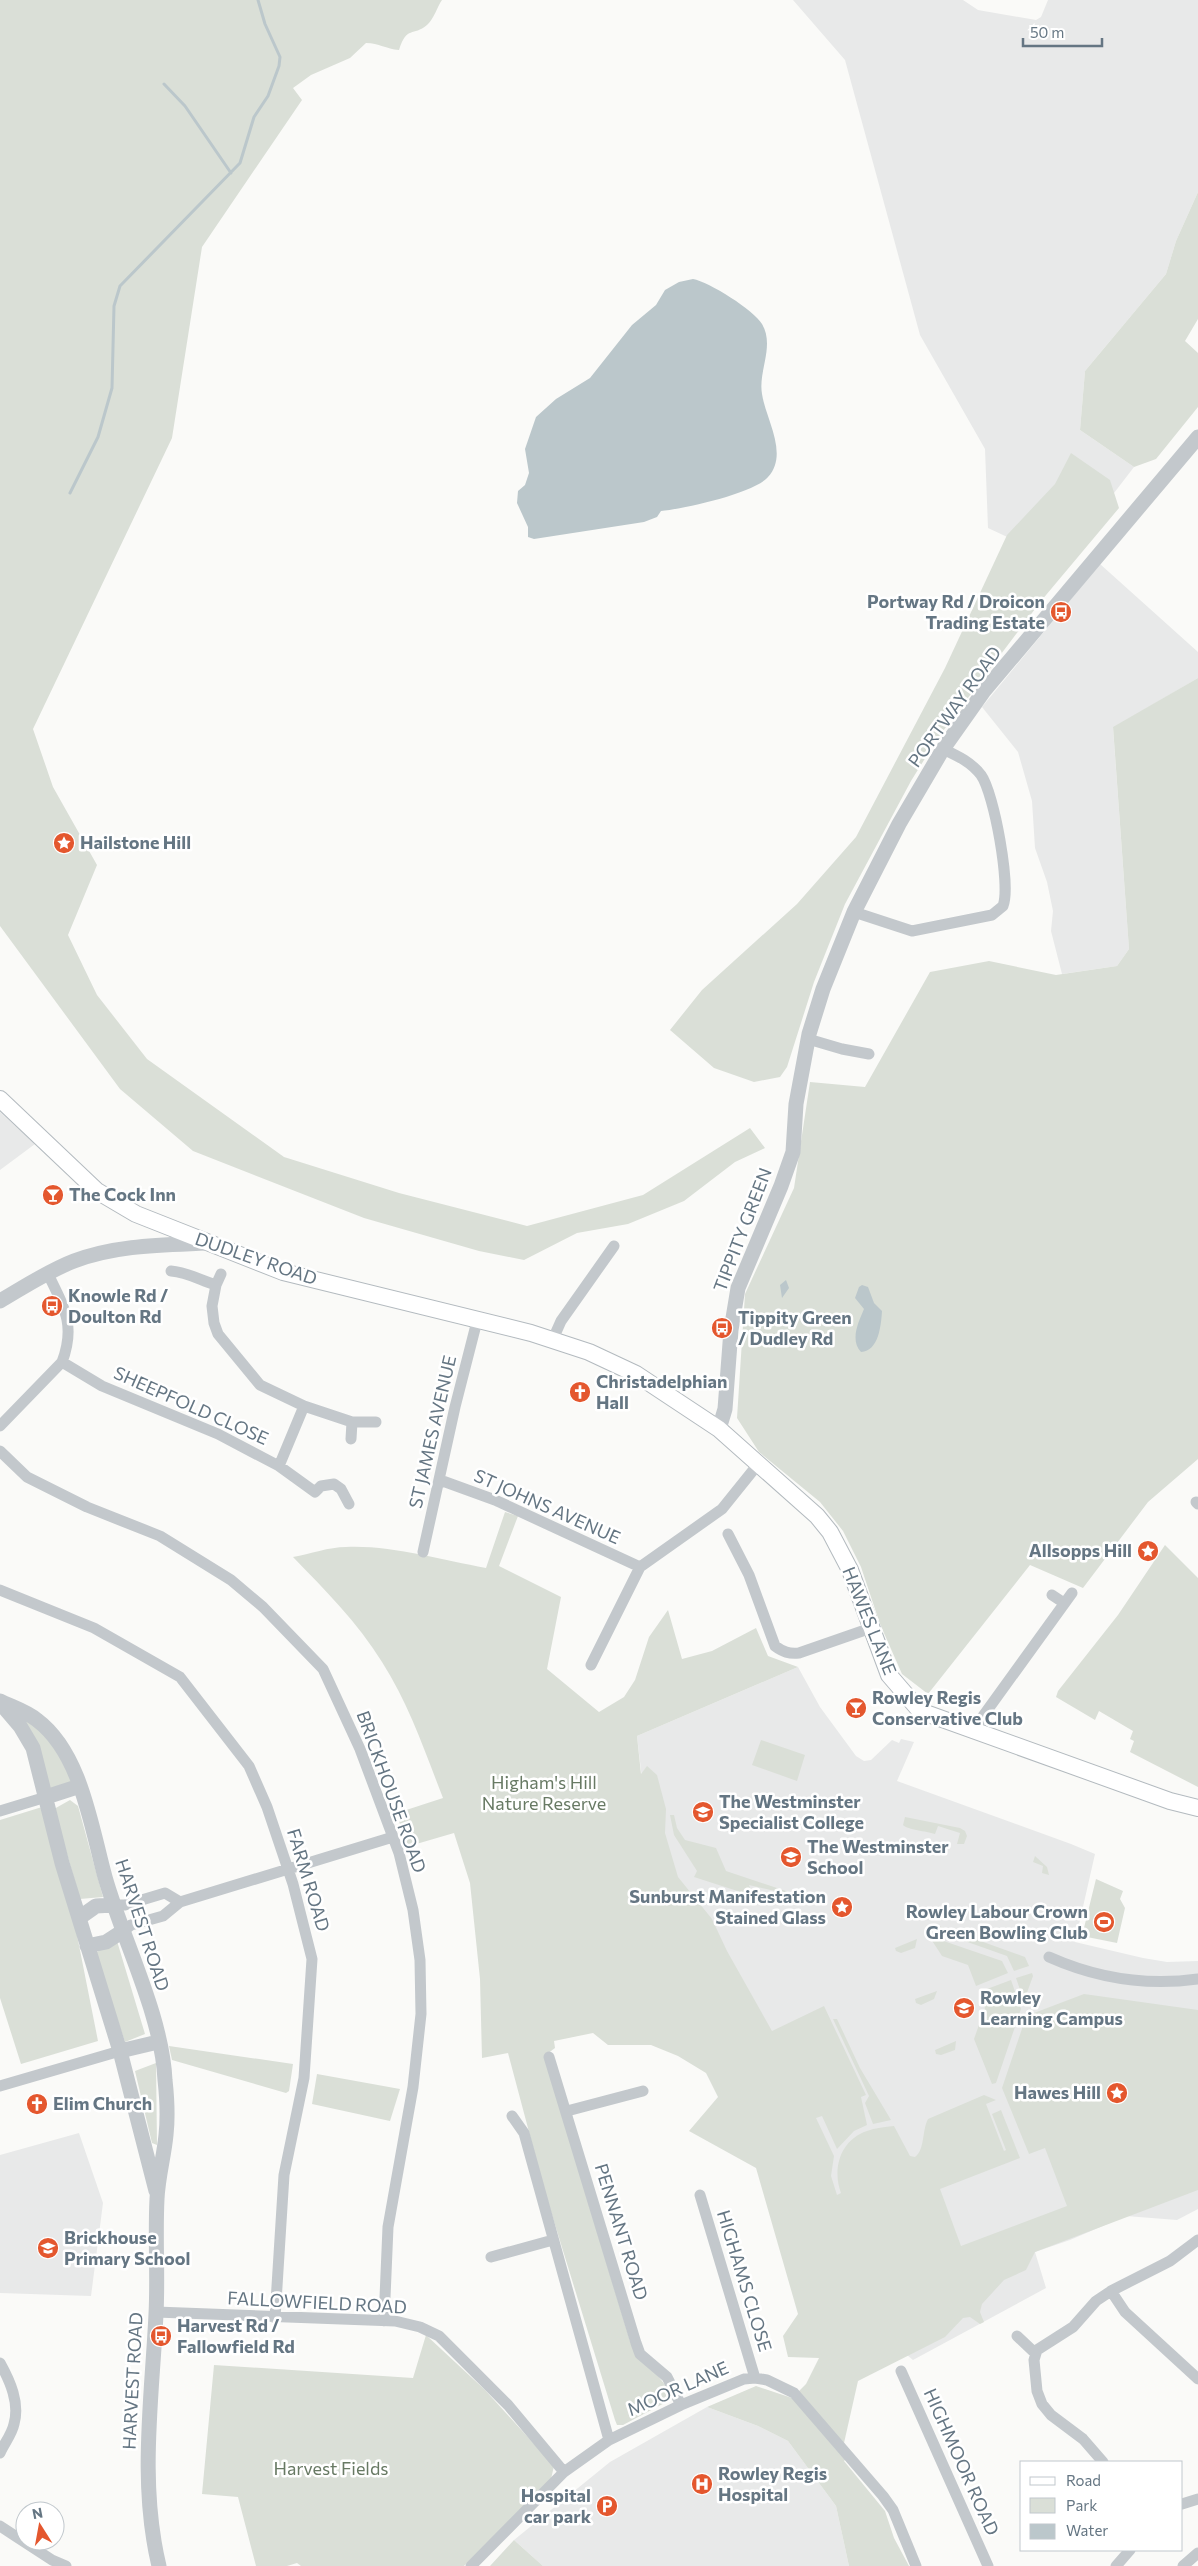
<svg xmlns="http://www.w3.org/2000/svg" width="1198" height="2566" font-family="Commissioner,sans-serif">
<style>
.built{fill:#e8e9e9}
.green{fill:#dadfd7}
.water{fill:#bbc7cb}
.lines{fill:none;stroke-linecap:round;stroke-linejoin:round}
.stream{stroke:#bbc7cb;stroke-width:3}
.secondary-casing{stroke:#b3babf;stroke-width:18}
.minor{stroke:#c3c8cc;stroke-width:11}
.tertiary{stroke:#c3c8cc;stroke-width:15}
.secondary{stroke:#fff;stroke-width:16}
.labels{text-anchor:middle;stroke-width:5;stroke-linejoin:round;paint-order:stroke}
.poi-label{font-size:18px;font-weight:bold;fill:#657683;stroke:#fff;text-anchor:start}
.street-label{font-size:18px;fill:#657683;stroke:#fff}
.park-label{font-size:18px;fill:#687a64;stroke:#fff}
</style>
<rect width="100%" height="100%" fill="#fafaf8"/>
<!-- built -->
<path class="built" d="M 793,0 L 963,0 L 978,10 L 1036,20 L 1041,17 L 1048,0 L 1198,0 L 1198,192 L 1176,241 L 1166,274 L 1085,371 L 1080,430 L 1134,467 L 1061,562 L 988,528 L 985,449 L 920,335 L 845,60 Z
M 1100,564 L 1198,652 L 1198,678 L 1113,728 L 1129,949 L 1117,966 L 1062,974 L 1051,931 L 1053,911 L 1047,882 L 1035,848 L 1032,801 L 1018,752 L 982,707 Z
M 0,1112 L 35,1144 L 0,1170 Z
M 798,1667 L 820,1707 L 856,1756 L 864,1761 L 871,1760 L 892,1740 L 899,1743 L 901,1739 L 914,1742 L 897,1781 L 1071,1844 L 1095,1854 L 1075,1942 L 1143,1958 L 1167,1962 L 1198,1961 L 1198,2209 L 1177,2220 L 1126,2216 L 1070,2240 L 1035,2252 L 1046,2288 L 913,2360 L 907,2355 L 884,2367 L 655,1889 L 637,1736 Z
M 79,2133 L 103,2203 L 91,2296 L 0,2293 L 0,2155 Z
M 707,2407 L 758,2426 L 788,2441 L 836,2506 L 849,2566 L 543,2566 L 514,2540 L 610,2462 Z"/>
<!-- green -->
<path class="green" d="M 0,0 L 442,0 C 437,7 434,19 427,25 C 413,37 407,25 399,50 C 386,49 379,43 366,43 L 350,58 L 311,75 L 293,88 L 302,100 L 202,247 L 172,438 L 33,729 L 53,787 L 97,865 L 68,935 L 97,995 L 147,1059 L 284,1157 L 399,1193 L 527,1226 L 643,1195 L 750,1128 L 765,1148 L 735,1162 L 684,1201 L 628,1224 L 577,1233 L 524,1260 L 479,1251 L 364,1218 L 193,1151 L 120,1089 L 0,926 Z
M 1198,192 L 1198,319 L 1185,341 L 1198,353 L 1198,407 L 1156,459 L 1134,467 L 1080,430 L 1085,371 L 1166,274 L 1176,241 Z
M 1071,453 L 1110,480 L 1119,508 L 1041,601 L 937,739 L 911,781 L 845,904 L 814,982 L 787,1067 L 780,1077 L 754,1082 L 714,1068 L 670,1030 L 702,990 L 797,904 L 856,837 L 945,668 L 1007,535 L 1055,484 Z
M 1198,678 L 1198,1459 L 1148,1502 L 1083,1588 L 1030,1565 L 928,1694 L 902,1674 L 880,1624 L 861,1567 L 843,1531 L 820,1502 L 759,1452 L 737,1418 L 745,1294 L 794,1188 L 810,1082 L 865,1087 L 930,972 L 989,961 L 1056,975 L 1117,966 L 1129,949 L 1113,727 Z
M 505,1512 L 518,1516 L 499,1566 L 561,1597 L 547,1669 L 599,1712 L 624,1697 L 635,1680 L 649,1637 L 668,1610 L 682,1659 L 712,1651 L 756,1628 L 768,1656 L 798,1667 L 637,1736 L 641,1774 L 647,1766 L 657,1775 L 666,1809 L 665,1833 L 678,1877 L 712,1919 L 727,1951 L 772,2031 L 824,2006 L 866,2095 L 861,2097 L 867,2125 L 854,2131 L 837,2149 L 822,2116 L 816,2118 L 834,2156 L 831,2176 L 837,2195 L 841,2193 C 832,2169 840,2140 867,2131 C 875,2128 885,2127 894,2126 L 910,2156 L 915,2157 C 925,2150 922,2130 928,2119 L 984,2095 L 996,2100 L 986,2104 L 1004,2151 L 1006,2150 L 992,2114 L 1001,2110 L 1020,2158 L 940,2189 L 961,2246 L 1067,2206 L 1045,2148 L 1029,2154 L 1002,2088 L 1028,2011 L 1034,2013 L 1084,1994 L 1198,2010 L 1198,2190 L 1035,2252 L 1026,2270 L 1004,2280 L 982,2304 L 980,2312 L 984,2322 L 980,2324 L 970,2317 L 963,2318 L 945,2337 L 858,2381 L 844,2443 L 848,2457 L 844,2461 L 885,2511 L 894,2538 L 909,2566 L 849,2566 L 836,2506 L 788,2441 L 758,2426 L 707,2407 L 756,2386 L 792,2398 L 806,2384 L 819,2358 L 788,2357 L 783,2336 L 798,2314 L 756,2168 L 689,2131 L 718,2097 L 706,2073 L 678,2056 L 651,2045 L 608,2045 L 593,2033 L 554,2041 L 555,2048 L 547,2054 L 574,2155 L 630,2341 L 670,2391 L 672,2399 L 623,2425 L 617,2425 L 615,2420 L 545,2192 L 508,2053 L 482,2058 L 480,1979 L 470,1883 L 454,1833 L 406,1847 L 397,1813 L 443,1798 C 425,1752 409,1704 382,1662 C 358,1623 325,1590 293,1557 C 310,1554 329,1547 346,1547 C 392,1545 441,1560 486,1568 Z
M 1165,1545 L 1198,1578 L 1198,1787 L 1130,1752 L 1134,1741 L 1130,1739 L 1133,1731 L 1099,1711 L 1095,1720 L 1056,1697 L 1058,1691 L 1118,1615 Z
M 21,1713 L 49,1733 L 75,1784 L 49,1792 Z
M 761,1740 L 805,1755 L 797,1781 L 752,1765 Z
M 70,1800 L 78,1806 L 103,1897 L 80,1899 L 54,1809 Z
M 42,1807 L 69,1895 L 98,2041 L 21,2064 L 0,1998 L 0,1820 Z
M 670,1815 L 674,1815 L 677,1828 L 685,1840 L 716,1848 L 726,1871 L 789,1892 L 788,1894 L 749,1885 L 753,1896 L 694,1877 L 697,1871 L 674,1835 Z
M 905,1817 L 960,1828 L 965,1831 L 967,1836 L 964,1844 L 957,1844 L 960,1833 L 938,1826 L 935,1834 C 926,1831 908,1830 903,1825 Z
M 1035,1856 L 1047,1867 L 1049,1875 L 1042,1873 L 1043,1866 L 1033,1862 Z
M 1096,1879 L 1123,1891 L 1120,1899 L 1125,1908 L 1117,1943 L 1082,1936 Z
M 936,1925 L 1025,1957 L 1029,1966 L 1014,1971 L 1007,1956 L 928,1928 Z
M 929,1936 L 1002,1961 L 1008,1973 L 976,1986 L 968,1965 L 942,1956 Z
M 917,1939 L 915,1948 L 901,1953 L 896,1951 L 895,1948 Z
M 117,1941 L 145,2034 L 125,2042 L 95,1953 Z
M 1032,1973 L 1033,1976 L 1024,2001 L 1016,1978 Z
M 1011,1980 L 1021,2009 L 996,2083 L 992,2084 L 974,2039 L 985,2008 L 979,1992 Z
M 937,1991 L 934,1999 L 921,2005 L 916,2003 L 915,1999 Z
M 833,2019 L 837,2019 L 860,2068 L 891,2120 L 873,2124 L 865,2103 L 869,2096 Z
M 956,2041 L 955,2050 L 941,2055 L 936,2054 L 935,2050 Z
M 169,2046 L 293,2064 L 289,2091 L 286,2093 L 172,2060 Z
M 156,2063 L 157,2145 L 152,2143 L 135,2071 Z
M 317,2074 L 400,2089 L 390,2121 L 312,2104 Z
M 426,2335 L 485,2390 L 554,2466 L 551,2479 L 464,2566 L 301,2566 L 297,2563 L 287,2566 L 256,2566 L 238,2497 L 202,2494 L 214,2365 L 413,2378 Z
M 514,2540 L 543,2566 L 490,2566 Z"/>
<!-- water -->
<path class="water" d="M 693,279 C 709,282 754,310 762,324 C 775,346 758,371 762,394 C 766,420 789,454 768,477 C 755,493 683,509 661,511 L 657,517 L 644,522 L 534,539 L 528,537 L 528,527 L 517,503 L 518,491 L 525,485 L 529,473 L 525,449 L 536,417 L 556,399 L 590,378 L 632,325 L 656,305 L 665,290 L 679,282 Z
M 786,1280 L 789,1288 L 782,1298 L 780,1285 Z
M 862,1285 L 868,1287 L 874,1303 L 882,1311 C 881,1325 879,1351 861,1352 C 850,1340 858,1323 864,1309 L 855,1298 L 859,1287 Z"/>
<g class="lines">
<!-- stream -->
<path class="stream" d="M 164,84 L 185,106 L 231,173
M 70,493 L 98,437 L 112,388 L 114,306 L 120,286 L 240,163 L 254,117 L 268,96 L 279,66 L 280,57 L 265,24 L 258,0"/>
<!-- secondary casing -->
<g class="secondary-casing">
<path id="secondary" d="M 0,1099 L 97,1191 L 136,1214 L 283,1272 L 531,1333 L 589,1352 L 636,1374 L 719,1429 L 817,1516 L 830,1532 L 850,1570 L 889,1675 L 920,1711 L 1170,1801 L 1198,1808"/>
</g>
<!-- minor -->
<path class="minor" d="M 854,912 L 912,931 L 992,915 L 1003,906 C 1011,886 994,793 981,775 C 971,762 958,756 943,749
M 808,1039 L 842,1049 L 869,1054
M 171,1271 C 187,1272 200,1280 216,1285
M 221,1274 L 216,1285 L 212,1306 L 214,1323 L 218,1334 L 260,1385 L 304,1406 L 279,1466
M 553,1339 L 561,1321 L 614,1246
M 62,1362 L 102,1386 L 218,1434 L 279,1466 L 315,1492 L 321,1486 L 334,1484 L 341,1489 L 349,1504
M 304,1406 L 352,1422 L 376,1422
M 0,1426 L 62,1362 C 76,1325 64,1307 48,1274
M 351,1439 L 352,1422
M 0,1451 L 27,1477 L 87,1507 L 160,1536 L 231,1580 L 263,1607 L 323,1669 L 360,1749 L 399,1853 L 413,1910 L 420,1960 L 421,2014 L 413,2087 L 388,2227 L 384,2321
M 440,1480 L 495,1500 L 640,1567
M 1196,1502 L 1198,1504
M 728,1534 L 749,1575 L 775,1646 C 783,1652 789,1654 799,1653 L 871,1628
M 423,1552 L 455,1407 L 477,1321
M 0,1590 L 94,1628 L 180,1677 L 249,1766 L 267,1807 L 293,1884 L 312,1959 L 304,2078 L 284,2175 L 275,2318
M 1052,1595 L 1064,1603
M 591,1665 L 640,1567 L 722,1509 L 759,1463
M 973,1730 L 1072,1593
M 0,1811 L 46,1797
M 113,1905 L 125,1905 L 165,1893 L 180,1902
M 123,1931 L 131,1925 L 163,1916 L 180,1902 L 393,1837
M 1049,1957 C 1096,1978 1147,1986 1198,1979
M 549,2057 L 636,2343 L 640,2354 L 667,2377 L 681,2405
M 0,2086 L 120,2051
M 567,2111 L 643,2091
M 512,2116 L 524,2133 L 609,2440
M 700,2195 L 755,2378
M 491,2257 L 553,2240
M 1111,2291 L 1170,2261 L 1198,2240
M 156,2312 L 395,2321 L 420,2327 L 439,2336 L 508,2405 L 564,2472
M 1017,2336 L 1035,2353
M 0,2363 C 10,2381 20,2403 14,2424 C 12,2434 4,2444 0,2453
M 901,2371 L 988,2566
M 1103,2462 L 1083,2439 L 1051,2415 L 1042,2404 L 1037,2391 L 1034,2360 L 1037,2350 L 1073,2327 L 1096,2301 L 1111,2291 L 1125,2312 L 1198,2379
M 1182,2504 L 1198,2499
M 0,2526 L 52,2560 L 66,2566
M 471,2566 L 564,2472 L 609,2440 L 681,2405 L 744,2379 L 755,2378 L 767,2380 L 794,2393 L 883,2496 L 893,2510 L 916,2566
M 1116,2566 L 1130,2550
M 1183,2566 L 1198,2553"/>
<!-- tertiary -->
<path class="tertiary" d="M 0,1301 C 24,1287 48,1271 74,1261 C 116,1245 162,1245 206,1243
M 719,1429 L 725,1409 L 731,1330 L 738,1288 L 781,1186 L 793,1152 L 796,1104 L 809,1034 L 823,989 L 854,912 L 899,824 L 943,749 L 984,691 L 1198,437
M 0,1701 C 12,1707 26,1711 37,1720 C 81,1753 91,1826 105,1877 C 123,1941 162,2015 165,2080 C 167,2098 168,2117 166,2135 C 164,2156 158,2177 157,2199 C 155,2237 158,2276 156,2314 C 152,2398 139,2483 159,2566
M 1,1704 L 20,1726 L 33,1748 L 62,1863 L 120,2051 L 156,2191
M 46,1797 L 80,1786
M 79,1918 L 96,1906 L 113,1905
M 87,1946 L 106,1942 L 123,1931
M 120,2051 L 158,2042"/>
<!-- secondary -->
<use href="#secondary" class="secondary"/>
</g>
<!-- icons -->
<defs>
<g id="bus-disc" transform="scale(1.125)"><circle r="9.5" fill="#e4572e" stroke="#fff"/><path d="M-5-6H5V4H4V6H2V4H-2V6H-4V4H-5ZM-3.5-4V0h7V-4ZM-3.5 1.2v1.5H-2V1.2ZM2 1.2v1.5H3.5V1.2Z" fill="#fff"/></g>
<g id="sight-disc" transform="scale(1.125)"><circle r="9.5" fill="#e4572e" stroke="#fff"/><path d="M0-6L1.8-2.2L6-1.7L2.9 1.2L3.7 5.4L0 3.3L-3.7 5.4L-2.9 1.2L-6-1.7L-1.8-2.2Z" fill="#fff"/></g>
<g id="bar-disc" transform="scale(1.125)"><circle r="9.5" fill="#e4572e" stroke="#fff"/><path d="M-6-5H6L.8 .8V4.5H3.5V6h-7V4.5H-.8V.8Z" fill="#fff"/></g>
<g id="church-disc" transform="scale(1.125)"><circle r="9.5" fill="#e4572e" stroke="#fff"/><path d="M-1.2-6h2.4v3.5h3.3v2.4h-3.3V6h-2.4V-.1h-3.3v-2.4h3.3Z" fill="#fff"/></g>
<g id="university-disc" transform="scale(1.125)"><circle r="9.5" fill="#e4572e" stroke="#fff"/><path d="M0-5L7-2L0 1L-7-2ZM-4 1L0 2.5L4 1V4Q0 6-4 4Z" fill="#fff"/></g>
<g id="school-disc" transform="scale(1.125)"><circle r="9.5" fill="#e4572e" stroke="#fff"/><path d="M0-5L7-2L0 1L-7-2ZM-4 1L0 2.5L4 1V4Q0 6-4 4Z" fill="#fff"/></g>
<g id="stadium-disc" transform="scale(1.125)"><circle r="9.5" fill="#e4572e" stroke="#fff"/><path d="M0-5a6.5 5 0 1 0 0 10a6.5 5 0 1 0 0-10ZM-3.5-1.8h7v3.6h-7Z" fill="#fff"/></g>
<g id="hospital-disc" transform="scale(1.125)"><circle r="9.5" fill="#e4572e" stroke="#fff"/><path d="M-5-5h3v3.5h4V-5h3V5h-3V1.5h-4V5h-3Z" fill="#fff"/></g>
<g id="parking-disc" transform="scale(1.125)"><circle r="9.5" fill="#e4572e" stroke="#fff"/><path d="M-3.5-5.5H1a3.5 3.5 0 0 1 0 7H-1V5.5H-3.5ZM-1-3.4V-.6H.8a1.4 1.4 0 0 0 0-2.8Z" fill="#fff"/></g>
</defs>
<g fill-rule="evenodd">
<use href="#bus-disc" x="1061" y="612"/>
<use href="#sight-disc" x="64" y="843"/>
<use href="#bar-disc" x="53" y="1195"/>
<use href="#bus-disc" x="52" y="1306"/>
<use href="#bus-disc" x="722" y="1328"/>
<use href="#church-disc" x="580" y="1392"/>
<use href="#sight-disc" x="1148" y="1551"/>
<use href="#bar-disc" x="856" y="1708"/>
<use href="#university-disc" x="703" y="1812"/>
<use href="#school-disc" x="791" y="1857"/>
<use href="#sight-disc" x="842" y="1907"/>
<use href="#stadium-disc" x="1104" y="1922"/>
<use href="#school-disc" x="964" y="2008"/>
<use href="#sight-disc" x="1117" y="2093"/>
<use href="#church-disc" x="37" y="2104"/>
<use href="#school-disc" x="48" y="2248"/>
<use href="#bus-disc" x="161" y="2336"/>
<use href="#hospital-disc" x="702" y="2484"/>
<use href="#parking-disc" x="607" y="2506"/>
</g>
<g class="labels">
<!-- poi labels -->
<g class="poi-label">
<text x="1045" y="608" text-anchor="end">Portway Rd / Droicon<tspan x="1045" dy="21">Trading Estate</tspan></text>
<text x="80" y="849">Hailstone Hill</text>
<text x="69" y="1201">The Cock Inn</text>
<text x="68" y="1302">Knowle Rd /<tspan x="68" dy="21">Doulton Rd</tspan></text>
<text x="738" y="1324">Tippity Green<tspan x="738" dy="21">/ Dudley Rd</tspan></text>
<text x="596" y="1388">Christadelphian<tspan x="596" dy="21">Hall</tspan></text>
<text x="1132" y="1557" text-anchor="end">Allsopps Hill</text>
<text x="872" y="1704">Rowley Regis<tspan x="872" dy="21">Conservative Club</tspan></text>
<text x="719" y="1808">The Westminster<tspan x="719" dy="21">Specialist College</tspan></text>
<text x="807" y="1853">The Westminster<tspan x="807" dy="21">School</tspan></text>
<text x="826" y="1903" text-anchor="end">Sunburst Manifestation<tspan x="826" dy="21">Stained Glass</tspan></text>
<text x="1088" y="1918" text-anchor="end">Rowley Labour Crown<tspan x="1088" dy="21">Green Bowling Club</tspan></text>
<text x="980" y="2004">Rowley<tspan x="980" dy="21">Learning Campus</tspan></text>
<text x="1101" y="2099" text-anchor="end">Hawes Hill</text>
<text x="53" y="2110">Elim Church</text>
<text x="64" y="2244">Brickhouse<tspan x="64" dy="21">Primary School</tspan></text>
<text x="177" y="2332">Harvest Rd /<tspan x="177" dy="21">Fallowfield Rd</tspan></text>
<text x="718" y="2480">Rowley Regis<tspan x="718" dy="21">Hospital</tspan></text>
<text x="591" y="2502" text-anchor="end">Hospital<tspan x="591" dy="21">car park</tspan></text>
</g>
<!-- street labels -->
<g class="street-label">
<text transform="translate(955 707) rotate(-54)" y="6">PORTWAY ROAD</text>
<text transform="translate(743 1230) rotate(-69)" y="6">TIPPITY GREEN</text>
<text transform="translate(256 1259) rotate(19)" y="6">DUDLEY ROAD</text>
<text transform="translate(191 1406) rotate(24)" y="6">SHEEPFOLD CLOSE</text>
<text transform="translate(433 1432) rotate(-77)" y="6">ST JAMES AVENUE</text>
<text transform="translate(547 1507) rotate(24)" y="6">ST JOHNS AVENUE</text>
<text transform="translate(869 1621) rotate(68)" y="6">HAWES LANE</text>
<text transform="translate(391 1792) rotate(70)" y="6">BRICKHOUSE ROAD</text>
<text transform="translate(308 1880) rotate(73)" y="6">FARM ROAD</text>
<text transform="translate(142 1925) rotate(72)" y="6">HARVEST ROAD</text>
<text transform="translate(621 2232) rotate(73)" y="6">PENNANT ROAD</text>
<text transform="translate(744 2281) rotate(73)" y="6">HIGHAMS CLOSE</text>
<text transform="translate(317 2303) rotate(3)" y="6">FALLOWFIELD ROAD</text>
<text transform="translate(133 2381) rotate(-87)" y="6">HARVEST ROAD</text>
<text transform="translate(678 2389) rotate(-24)" y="6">MOOR LANE</text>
<text transform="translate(961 2462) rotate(66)" y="6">HIGHMOOR ROAD</text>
</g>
<!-- park labels -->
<g class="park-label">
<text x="544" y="1789">Higham's Hill<tspan x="544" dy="21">Nature Reserve</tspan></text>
<text x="331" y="2475">Harvest Fields</text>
</g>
</g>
<!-- legend -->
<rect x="1020" y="2461" width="162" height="90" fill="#ffffff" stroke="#c1c8cd"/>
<rect x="1030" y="2477" width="25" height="8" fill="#ffffff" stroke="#c1c8cd"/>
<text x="1066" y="2486" font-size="15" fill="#657683">Road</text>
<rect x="1030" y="2498" width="25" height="15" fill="#dadfd7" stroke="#c1c8cd"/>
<text x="1066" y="2511" font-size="15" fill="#657683">Park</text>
<rect x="1030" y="2524" width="25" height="15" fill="#bbc7cb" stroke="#c1c8cd"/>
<text x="1066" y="2536" font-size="15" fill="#657683">Water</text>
<!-- north arrow -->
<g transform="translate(40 2526) rotate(349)"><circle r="24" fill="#ffffff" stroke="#c1c8cd"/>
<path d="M0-4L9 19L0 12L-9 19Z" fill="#e4572e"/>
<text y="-8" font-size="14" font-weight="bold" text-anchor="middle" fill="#657683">N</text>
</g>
<!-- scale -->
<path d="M1023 38v8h79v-8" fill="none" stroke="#657683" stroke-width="2.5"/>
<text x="1030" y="38" font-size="15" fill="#657683" stroke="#ffffff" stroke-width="4" paint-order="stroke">50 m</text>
</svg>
